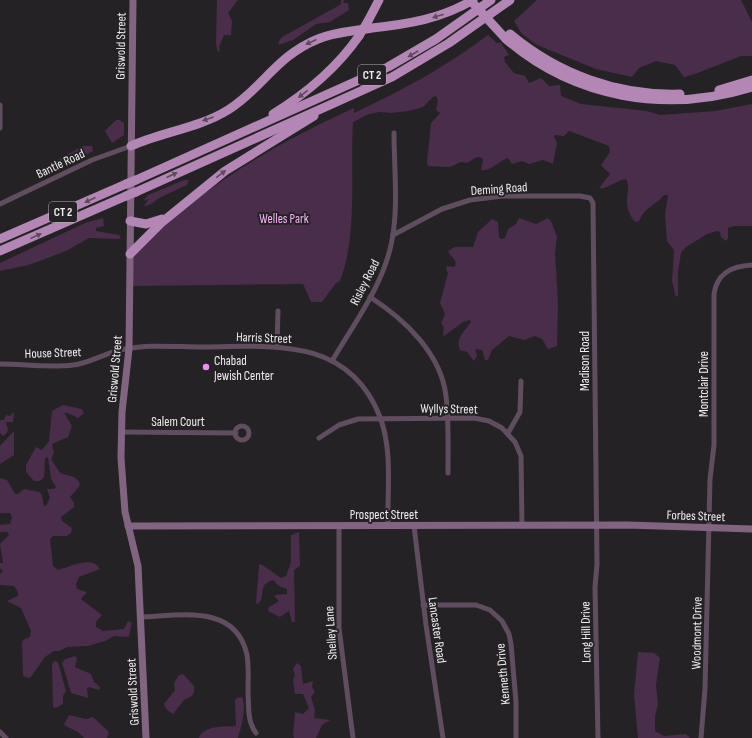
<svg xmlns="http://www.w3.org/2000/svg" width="752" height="738" font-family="'Sofia Sans Condensed',sans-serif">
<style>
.green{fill:#4a2c4b}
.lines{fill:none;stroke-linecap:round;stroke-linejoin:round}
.street{stroke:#604d60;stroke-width:5}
.secondary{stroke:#826482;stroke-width:7}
.highway{stroke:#b486b5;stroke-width:9}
.highway-bridge{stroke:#b486b5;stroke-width:9}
.oneway{fill:#5e4a5f}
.poi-dot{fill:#f08bf5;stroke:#252225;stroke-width:1.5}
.labels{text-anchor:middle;stroke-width:4;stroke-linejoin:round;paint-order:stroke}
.shield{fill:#252225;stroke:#b2b0b2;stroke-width:1}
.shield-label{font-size:12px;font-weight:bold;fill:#efedef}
.street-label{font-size:13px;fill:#efedef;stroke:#252225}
.park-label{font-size:13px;fill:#f7b5f9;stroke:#252225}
.poi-label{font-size:13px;fill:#efedef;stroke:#252225;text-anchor:start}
</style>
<rect width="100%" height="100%" fill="#252225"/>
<g class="green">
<path d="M217,0H238L228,13L232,21L231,35H224L219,47L220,51L218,52L216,44Z"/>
<path d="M341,0H344L343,3H348L349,10L330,22L316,24L293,40L278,45L279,41L282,37L338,6L341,4Z"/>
<path d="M537,0H741L752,22V56H741L695,74L684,77L675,65L656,61L639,68L632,77L596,69L537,45L522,34L514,21Z"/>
<path d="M488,35L497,43H501L509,55L504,57L505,62L514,73L525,76L529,83L541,78L549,86L560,85L561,96L581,104L647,111L660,115L715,111L752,104V226H734L728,228V238L726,241L721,237L720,232L717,231L707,234L686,247L681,253L678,272V295L676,297L672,281L674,250L667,241L665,214L668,195H664C654,207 646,206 639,221L635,222C619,202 633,191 626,179C617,180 606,190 599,188L610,174L601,165L610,152L609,146L569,131L564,136L555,135L554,137L557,143L553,164L543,160L529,164L522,161L512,164L508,158C499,161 490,172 481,170L483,159L480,157H477L467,163L461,162L450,167L428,166L427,162L431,123L440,113L436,110L438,100L436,96L433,97L423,107L409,111L391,113L379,112L369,114L353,122C350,172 358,234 340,281L336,283L322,302H311L303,284L132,286L133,255C196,191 272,145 354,108V113C401,91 447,66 488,35Z"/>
<path d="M116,120H120L124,123V135L112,143L105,131Z"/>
<path d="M83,146H92L93,151L42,178L38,177L39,170Z"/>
<path d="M184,180H189L187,185C178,189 170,193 161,197C155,200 151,206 144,206L149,199L143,201L148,195Z"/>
<path d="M103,218L104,226L96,228V231L119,235L121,238L119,239L89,238L66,251L29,265L0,271V263L85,223Z"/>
<path d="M519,218L536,224L548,218L551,221L557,237L555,253L558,303L557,346L548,349L542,339L535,336L524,340L509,336L492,350L488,360H485L482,350L475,349L477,356L474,361L467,352L460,350C455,338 465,331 471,322L470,320L463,322L444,336L443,334L444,328L441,323L445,314L440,303L448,273L446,269L447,266L454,267C459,260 450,257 448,251L455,247H473L478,232L492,219L498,222L499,237L501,239L505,238L508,229L516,224Z"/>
<path d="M63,405L82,409L84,413L78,418L68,413H64L72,426L68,437L52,444L54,453L51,459L60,473C68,476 76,475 80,484L78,488L70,497L74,503V507L61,517L62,521L72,528L71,533L67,536H53L50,539L53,566L58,570C70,567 92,555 100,569L79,577L76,584L77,589L87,592L81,599L82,600L102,615L96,622V627L103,631L124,629L128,621L132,623L129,636L127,637L114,636L105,641L88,646L67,647L59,651H54L45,657L30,678L25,677L23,675L22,643L23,640L30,637L31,631L21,608L7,601L18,596V592L14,586L0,585V574L3,571L0,568V563H3L0,544L9,535L7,532H0V525L10,524L12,517L10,513H0V478L7,480L15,494H18L24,489L40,492L42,496L44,506H46L50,498L47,489H54L56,487L51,479L48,457L45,458L44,477L40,481H34L26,472V465L36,447L42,450L49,441L52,411Z"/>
<path d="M14,412L13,422H6L8,430L6,434L3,436L0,433V420H4L6,415L10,416Z"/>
<path d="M14,431V455L0,464V446Z"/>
<path d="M299,532L300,566L294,570L295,622H292L289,611L280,617L268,611L269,607L279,601L275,597V595L287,594V589L279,586L273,580C256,585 267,596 258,604L256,603L259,565L261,564L281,578L286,576L291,562V535Z"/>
<path d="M638,652L654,653L660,658L656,685L658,704L655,716V731L664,736L686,734L690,738H638L634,694Z"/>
<path d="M75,656L77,658L75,667L91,674L94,682L100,687L99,690L89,687L87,688L88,698L71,693L62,663L65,659Z"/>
<path d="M54,661L58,662L66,691L63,696V704L56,708L53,707L52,665Z"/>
<path d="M297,663L301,666L303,684L313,681L312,687L315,692L311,697L315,710L314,718L330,720L322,725L316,738H294L293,735L295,712L303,714L309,708L303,694H295L293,680L295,675L293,669Z"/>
<path d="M183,674L194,686V692L192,696L184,700L173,714L166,709L164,704L175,690L174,683L179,675Z"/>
<path d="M242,697C247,709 241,727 238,738H199C203,725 225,727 236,726L235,700L237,698Z"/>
<path d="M69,715L86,719L93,717L109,732L107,738H84L78,732L64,725Z"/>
</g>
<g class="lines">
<g class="street">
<path d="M0,105V128"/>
<path d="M0,204L92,160L131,146"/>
<path d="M393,235L442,209L470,200L503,196H580L590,198L593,203L597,564L595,587L598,738"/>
<path d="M370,297C404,319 441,353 446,396C449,421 448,447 448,473"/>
<path d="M277,346L278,311"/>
<path d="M332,361C353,325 382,287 391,245C399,210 394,169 394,133"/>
<path d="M0,364C24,364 49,368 73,365C91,363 106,352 125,349C150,344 177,347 203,347C273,346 349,337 380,417C393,451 387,491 388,526"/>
<circle cx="242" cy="433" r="7"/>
<path d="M121,432L236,433"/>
<path d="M508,433L520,412L521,381"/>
<path d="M319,438L339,425L358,419L474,418L489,421L502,428L515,442L521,456L522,526"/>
<path d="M339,526V628L353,738"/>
<path d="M414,526L426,625L443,738"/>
<path d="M423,605H476L490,610L502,621L509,634L511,644L516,702V738"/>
<path d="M140,617C179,616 236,603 247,655C249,667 248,680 248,692C249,707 247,721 256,733"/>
<path d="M0,732L6,738"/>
<path d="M701,738L705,689L710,479L714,445V294C717,273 732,266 752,265"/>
</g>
<g class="secondary">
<path d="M133,0L129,349L122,412L121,458L125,512L138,566L146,738"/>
<path d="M128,526L628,525L752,529"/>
</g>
<g class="highway">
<path d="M368,21L379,0"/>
<path d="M510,34C558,74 617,96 680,94"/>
<path d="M506,39C574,98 666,114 752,87"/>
<path d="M719,90L752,80"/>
<path d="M273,114C307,93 336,69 359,36"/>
<path d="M131,146C162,132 199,128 228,110C262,89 276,56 318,39C335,32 354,31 372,28C408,24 441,19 473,0"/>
<path d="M136,180L388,67L436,39L491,0"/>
<path d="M136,192L392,77L449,43L510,0"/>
<path d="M130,221L146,224L162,219"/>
<path d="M0,239L126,184"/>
<path d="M0,251L126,196"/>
<path d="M130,254L161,223L225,171L314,116"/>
</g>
<g class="highway-bridge">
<path d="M470,0L506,39"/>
<path d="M359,36L368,21"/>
<path d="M126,184L136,180"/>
<path d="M126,196L136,192"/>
</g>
</g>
<defs><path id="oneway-solid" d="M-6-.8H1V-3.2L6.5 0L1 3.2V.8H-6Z"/></defs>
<g class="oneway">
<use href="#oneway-solid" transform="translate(438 16) rotate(162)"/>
<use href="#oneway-solid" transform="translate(311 42) rotate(155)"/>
<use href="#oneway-solid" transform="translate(413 54) rotate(150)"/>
<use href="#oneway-solid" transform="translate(303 94) rotate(143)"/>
<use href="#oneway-solid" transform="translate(208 119) rotate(161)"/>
<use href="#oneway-solid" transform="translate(221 174) rotate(-38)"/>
<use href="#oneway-solid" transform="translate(172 175) rotate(-25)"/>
<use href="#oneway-solid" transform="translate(90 200) rotate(156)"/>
<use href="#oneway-solid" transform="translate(36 236) rotate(-24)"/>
</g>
<circle class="poi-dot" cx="206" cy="367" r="4"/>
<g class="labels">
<g class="shield">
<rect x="358" y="65" width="28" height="20" rx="3"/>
<rect x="49" y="202" width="28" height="20" rx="3"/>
</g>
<g class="shield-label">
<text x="372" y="79">CT 2</text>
<text x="63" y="216">CT 2</text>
</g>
<g class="street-label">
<text transform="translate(120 46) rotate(-89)" y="5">Griswold Street</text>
<text transform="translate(60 163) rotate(-25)" y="5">Bantle Road</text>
<text transform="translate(499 188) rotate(-4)" y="5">Deming Road</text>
<text transform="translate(364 282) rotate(-63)" y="5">Risley Road</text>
<text transform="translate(264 337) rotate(2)" y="5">Harris Street</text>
<text transform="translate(53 352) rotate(-2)" y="5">House Street</text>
<text transform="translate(584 361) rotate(-90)" y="5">Madison Road</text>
<text transform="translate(114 369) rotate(-85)" y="5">Griswold Street</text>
<text transform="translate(703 384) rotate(-90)" y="5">Montclair Drive</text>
<text transform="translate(449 408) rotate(1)" y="5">Wyllys Street</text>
<text x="178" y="426">Salem Court</text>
<text x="384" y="519">Prospect Street</text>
<text transform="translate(696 515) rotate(2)" y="5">Forbes Street</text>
<text transform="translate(438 630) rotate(82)" y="5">Lancaster Road</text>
<text transform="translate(585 632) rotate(-91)" y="5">Long Hill Drive</text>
<text transform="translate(330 633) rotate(-94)" y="5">Shelley Lane</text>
<text transform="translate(696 633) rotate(-89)" y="5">Woodmont Drive</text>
<text transform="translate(502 674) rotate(-95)" y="5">Kenneth Drive</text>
<text transform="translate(132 692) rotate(-93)" y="5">Griswold Street</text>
</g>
<g class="park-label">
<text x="284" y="223">Welles Park</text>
</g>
<g class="poi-label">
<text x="214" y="365">Chabad<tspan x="214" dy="15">Jewish Center</tspan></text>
</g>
</g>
</svg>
